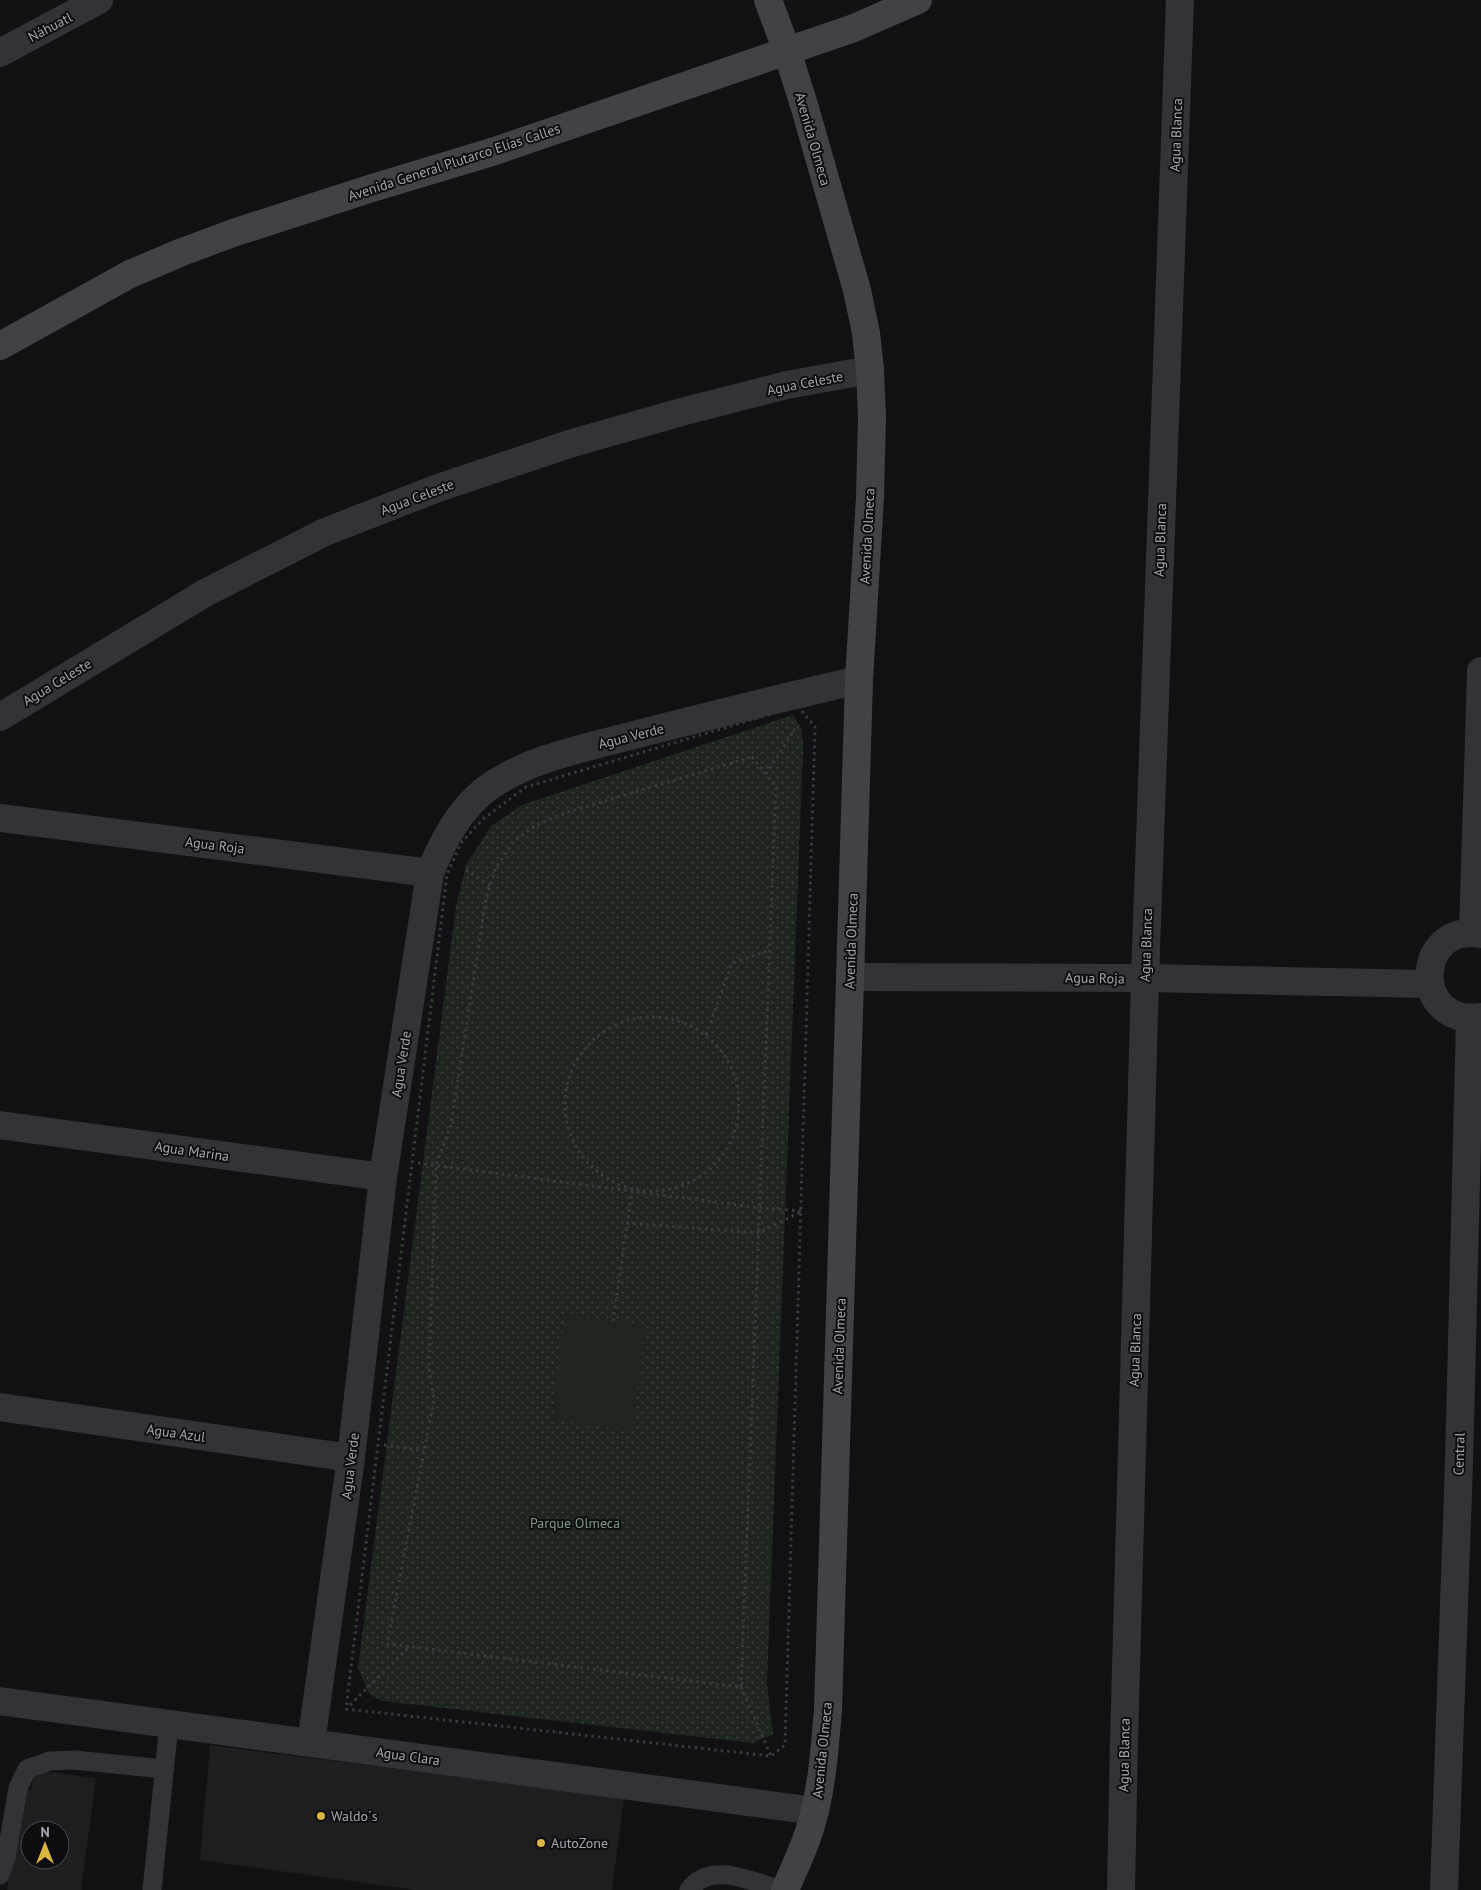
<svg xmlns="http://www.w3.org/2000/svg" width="1481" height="1890" font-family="'PT Sans',sans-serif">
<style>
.built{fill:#1e1d1f;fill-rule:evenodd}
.grass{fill:url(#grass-dots)}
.pitch{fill:#1e251f}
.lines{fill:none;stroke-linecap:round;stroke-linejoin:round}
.path{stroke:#393a3e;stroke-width:3;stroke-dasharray:2.5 4;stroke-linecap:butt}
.lane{stroke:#333337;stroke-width:19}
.street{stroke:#333337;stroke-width:28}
.secondary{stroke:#414247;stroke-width:28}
.poi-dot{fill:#dbb541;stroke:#0d0c0e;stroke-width:2}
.labels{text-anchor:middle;stroke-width:4;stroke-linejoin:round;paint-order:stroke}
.street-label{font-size:14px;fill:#a4a7b2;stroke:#0d0c0e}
.park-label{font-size:14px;fill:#7d9b82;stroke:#0d0c0e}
.poi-label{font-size:14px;fill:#a4a7b2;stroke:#0d0c0e;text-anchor:start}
</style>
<defs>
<pattern id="grass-dots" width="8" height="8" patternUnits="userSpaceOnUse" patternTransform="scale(1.25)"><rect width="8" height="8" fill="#1e251f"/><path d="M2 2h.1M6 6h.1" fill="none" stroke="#3c423d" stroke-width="1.8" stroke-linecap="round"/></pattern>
</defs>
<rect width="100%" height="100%" fill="#111113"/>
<g class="built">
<path d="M210,1745L624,1798L612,1890H416L200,1860Z"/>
<path d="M34,1770L96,1778L81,1890H7L21,1788L31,1790ZM30,1830H60V1860H30Z"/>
</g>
<path class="grass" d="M793,715L802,729L803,749L767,1683L773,1734L753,1743L383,1701L369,1694L358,1668L456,906L466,865L491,826L522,805Z"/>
<path class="pitch" d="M565,1315L645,1325L632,1430L552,1420Z"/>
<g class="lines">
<g class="path">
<path d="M798,706L815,727L785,1745L771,1756L346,1709L447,874L461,843L483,819L526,787Z"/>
<path d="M752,757L776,787L741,1687L387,1644L434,1399L429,1369L436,1165L451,1125L486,899L496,867L513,842L536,825L568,812Z"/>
<path d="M766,774L795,729"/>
<path d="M466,870L490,886"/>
<circle cx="652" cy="1104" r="87"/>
<path d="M706,1035L732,963L770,950"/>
<path d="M418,1163L760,1208L801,1211"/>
<path d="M627,1223L759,1233L800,1212"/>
<path d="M613,1321L632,1191"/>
<path d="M384,1445L424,1451"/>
<path d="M741,1687L771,1756"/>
<path d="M350,1705L409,1647"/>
</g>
<g class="lane">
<path d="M0,1875L6,1858L18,1788L27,1769L50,1761L74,1760L164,1769"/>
<path d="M152,1890L169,1725"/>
<path d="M689,1890C710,1860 753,1882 781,1890"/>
</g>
<g class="street">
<path d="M0,53L99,0"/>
<path d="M0,717L205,593L325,532L438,488L569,444L685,411L787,385L870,370"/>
<path d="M0,818L430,873"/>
<path d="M1473,933L1481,671"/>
<path d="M1481,934C1415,922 1410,1026 1481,1017"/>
<path d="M850,977L1145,978L1429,984"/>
<path d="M0,1125L383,1177"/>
<path d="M0,1407L351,1458"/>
<path d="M0,1701L815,1811"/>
<path d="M311,1743L351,1458L383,1177L430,873C442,842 459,810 486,789C528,758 589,747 638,734C712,715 785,697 859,680"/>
<path d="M1121,1890L1124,1741L1145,978L1180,0"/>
<path d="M1444,1890L1459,1463L1470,1019"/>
</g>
<g class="secondary">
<path d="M768,0L787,51L804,105L857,290L866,333L870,370L872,417L870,497L859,680L828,1710C825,1743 823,1777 815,1810C809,1838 796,1864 785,1890"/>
<path d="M0,346L130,274L182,252L233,233L369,189L495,151L787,51L854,28L918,0"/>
</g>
</g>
<g class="poi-dot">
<circle cx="321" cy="1816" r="5"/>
<circle cx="541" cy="1843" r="5"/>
</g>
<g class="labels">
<g class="street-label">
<text transform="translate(50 27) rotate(-28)" y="5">Náhuatl</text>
<text transform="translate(1176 135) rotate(-88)" y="5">Agua Blanca</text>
<text transform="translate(813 139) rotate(74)" y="5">Avenida Olmeca</text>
<text transform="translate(454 162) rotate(-18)" y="5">Avenida General Plutarco Elías Calles</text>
<text transform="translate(805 383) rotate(-11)" y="5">Agua Celeste</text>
<text transform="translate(417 497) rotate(-21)" y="5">Agua Celeste</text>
<text transform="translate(867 536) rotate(-87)" y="5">Avenida Olmeca</text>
<text transform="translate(1160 540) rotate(-88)" y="5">Agua Blanca</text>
<text transform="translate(57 682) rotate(-31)" y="5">Agua Celeste</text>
<text transform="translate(631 736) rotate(-14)" y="5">Agua Verde</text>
<text transform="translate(215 845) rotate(7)" y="5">Agua Roja</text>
<text transform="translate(851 941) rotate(-88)" y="5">Avenida Olmeca</text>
<text transform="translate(1146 945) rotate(-88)" y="5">Agua Blanca</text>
<text transform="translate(1095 978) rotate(1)" y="5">Agua Roja</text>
<text transform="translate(401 1064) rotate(-81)" y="5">Agua Verde</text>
<text transform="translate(192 1151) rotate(8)" y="5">Agua Marina</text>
<text transform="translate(839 1346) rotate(-88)" y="5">Avenida Olmeca</text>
<text transform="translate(1135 1350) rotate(-88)" y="5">Agua Blanca</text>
<text transform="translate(176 1433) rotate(8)" y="5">Agua Azul</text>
<text transform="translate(1459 1454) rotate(-88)" y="5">Central</text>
<text transform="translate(350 1466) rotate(-83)" y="5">Agua Verde</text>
<text transform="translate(822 1750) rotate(-84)" y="5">Avenida Olmeca</text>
<text transform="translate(1124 1755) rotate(-89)" y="5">Agua Blanca</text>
<text transform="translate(408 1756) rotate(8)" y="5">Agua Clara</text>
</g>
<g class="park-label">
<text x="575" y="1528">Parque Olmeca</text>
</g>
<g class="poi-label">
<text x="331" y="1821">Waldo´s</text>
<text x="551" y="1848">AutoZone</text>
</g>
</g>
<g transform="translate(45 1845)"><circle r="24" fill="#0d0c0e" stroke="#494a50"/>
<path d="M0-4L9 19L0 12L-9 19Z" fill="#dbb541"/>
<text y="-8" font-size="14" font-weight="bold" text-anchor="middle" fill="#a4a7b2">N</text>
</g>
</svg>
